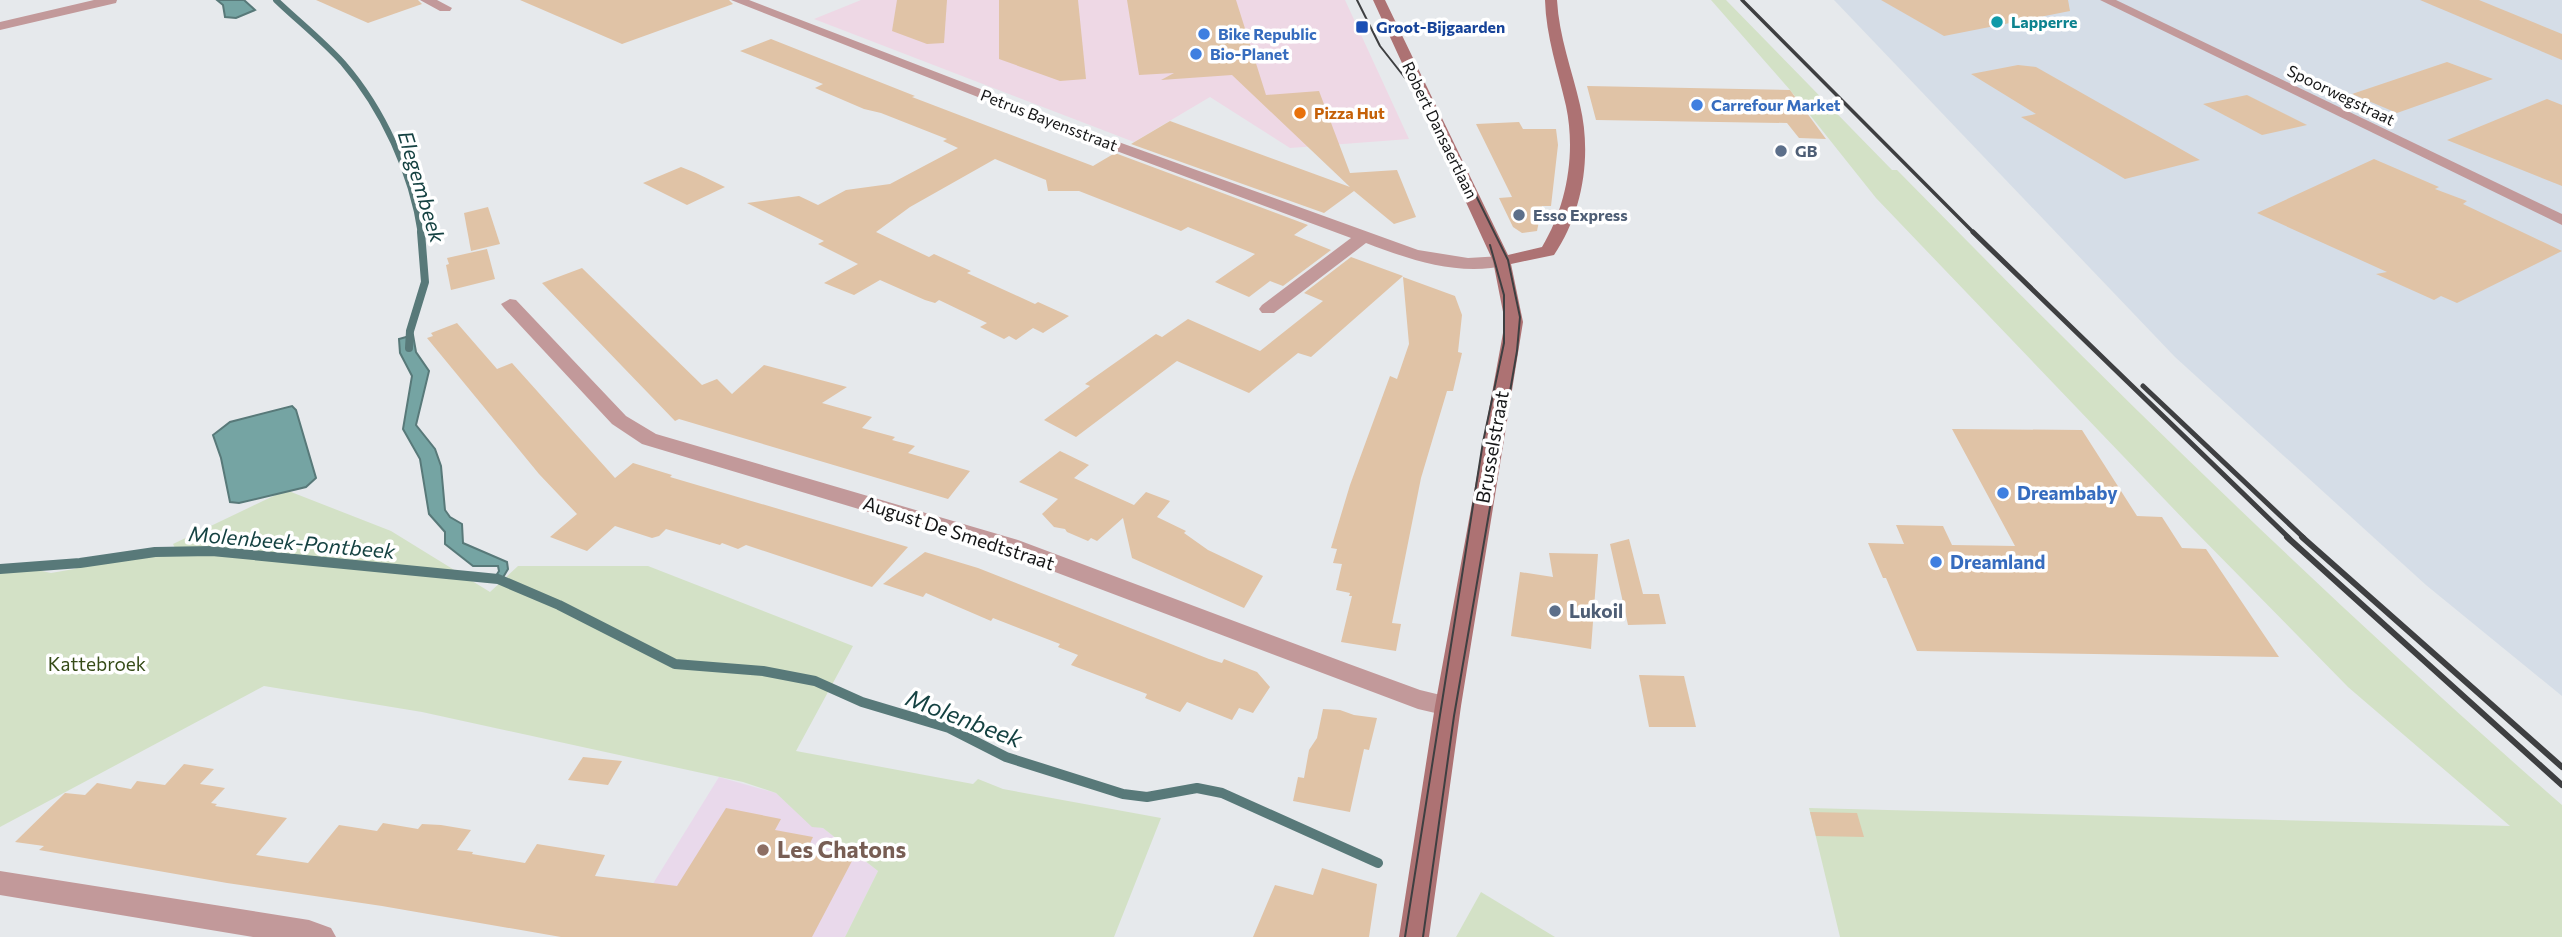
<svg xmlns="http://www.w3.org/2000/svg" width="2562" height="937" font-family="Commissioner,sans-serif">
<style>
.commercial{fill:#eed8e5}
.built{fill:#d5dde7}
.education{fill:#e9d9eb}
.green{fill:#d3e1c6}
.water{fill:#75a4a3;stroke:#587979;stroke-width:2}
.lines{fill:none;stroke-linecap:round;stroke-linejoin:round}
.stream-far2{stroke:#587979;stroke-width:6}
.stream-far1{stroke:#587979;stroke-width:8}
.stream{stroke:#587979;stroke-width:10}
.building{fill:#e0c3a6}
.street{fill:#c2999a;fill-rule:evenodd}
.secondary{fill:#ad7273;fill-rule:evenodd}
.tram{stroke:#3e3f41;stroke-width:2}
.rail-far2{stroke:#3e3f41;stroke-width:3.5}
.rail-far1{stroke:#3e3f41;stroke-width:5}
.rail{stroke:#3e3f41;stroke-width:6}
.culture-dot{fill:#0f9aa8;stroke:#fff;stroke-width:2.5}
.transit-dot{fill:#1a4fb4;stroke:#fff;stroke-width:2.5}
.shop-dot{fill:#3f7fe0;stroke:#fff;stroke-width:2.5}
.food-dot{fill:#e8710a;stroke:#fff;stroke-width:2.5}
.service-dot{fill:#5c6f8a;stroke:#fff;stroke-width:2.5}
.education-dot{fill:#8d6e63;stroke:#fff;stroke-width:2.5}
.labels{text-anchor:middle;stroke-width:7;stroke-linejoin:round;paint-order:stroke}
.far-culture-label{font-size:16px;font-weight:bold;fill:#0d838f;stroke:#fff;text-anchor:start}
.far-transit-label{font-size:16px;font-weight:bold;fill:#164399;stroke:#fff;text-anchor:start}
.far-shop-label{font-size:16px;font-weight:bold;fill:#366cbe;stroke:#fff;text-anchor:start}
.far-street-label{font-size:16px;fill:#141516;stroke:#fff}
.far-food-label{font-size:16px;font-weight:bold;fill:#c56008;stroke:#fff;text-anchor:start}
.far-service-label{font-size:16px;font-weight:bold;fill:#4e5e75;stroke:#fff;text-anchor:start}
.street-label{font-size:19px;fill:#141516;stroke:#fff}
.shop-label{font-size:19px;font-weight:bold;fill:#366cbe;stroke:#fff;text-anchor:start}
.service-label{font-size:19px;font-weight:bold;fill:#4e5e75;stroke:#fff;text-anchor:start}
.park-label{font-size:19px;fill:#364c18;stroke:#fff}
.water-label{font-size:21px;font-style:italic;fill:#154242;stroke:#fff}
.near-education-label{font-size:23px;font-weight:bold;fill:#785e54;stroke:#fff;text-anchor:start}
.near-water-label{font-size:24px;font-style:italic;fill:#154242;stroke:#fff}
</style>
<rect width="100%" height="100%" fill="#e6e9ec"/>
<path class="commercial" d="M861,0H1345L1409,139L1290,148L1210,97L1134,142L814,19Z"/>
<path class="built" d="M1834,0H2562V696L2426,585L2175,357Z"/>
<path class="education" d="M719,777L776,793L812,826L823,828L878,871L845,937H620Z"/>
<g class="green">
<path d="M1711,0H1726L1892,170H1897C2112,389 2330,602 2562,805V937H1840L1809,808L2510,826L2348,687L2190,526L1876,198L1790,90Z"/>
<path d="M286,490L391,531L490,592L518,566H648L853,646L796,751L973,784L978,779L1003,789L1161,818L1114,937H845L878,871L823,828L812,827L776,793L743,782L422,712L264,686L0,827V571L28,568L51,573L74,569L108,556L176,550L173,544Z"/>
<path d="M1481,892L1555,937H1456Z"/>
</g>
<g class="water">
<path d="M217,0H244L255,10L236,18L225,17L223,5Z"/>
<path d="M413,335L416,352L429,371L416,425L435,449L441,466L445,510L450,517L462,524L463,543L507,562L508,569L502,579H494L499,571L498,566H473L445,544V532L429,514L420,459L403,429L412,376L400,353L399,339Z"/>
<path d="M292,406L296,410L316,478L306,487L239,503L230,502L221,458L213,435L230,422Z"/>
</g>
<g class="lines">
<path class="stream-far2" d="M276,0C298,21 322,40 343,63C383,109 412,173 421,234"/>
<path class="stream-far1" d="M409,348L410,331L425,282L421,232"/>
<path class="stream" d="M0,569L80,563L155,552L212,551L498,579L559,605L675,664L763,671L815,681L862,702L949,728L1006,757L1123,794L1147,797L1197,788L1222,793L1378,863"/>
</g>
<g class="building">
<path d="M316,0H418L422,4L368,23Z"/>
<path d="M520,0H729L733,4L622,44Z"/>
<path d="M897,0H947L944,43L927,44L892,31Z"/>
<path d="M999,0H1078L1086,79L1060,81L999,59Z"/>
<path d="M1127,0H1236L1266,95L1319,91L1350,173L1397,170L1416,217L1394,224L1354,191L1324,213L1131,144L1170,121L1350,187L1232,75L1161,80L1174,73L1139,75Z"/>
<path d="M1881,0H2068L2070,11L1944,36Z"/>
<path d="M2420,0H2479L2562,34V60Z"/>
<path d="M771,39L915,96L912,97L1093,166L1115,153L1308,225L1294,235L1331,250L1283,286L1270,281L1249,297L1215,282L1255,254L1188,227L1181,231L1079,191H1048L1046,180L995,159L910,207L876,232L929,257L934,254L971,271L967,273L1035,304L1038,302L1069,316L1043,333L1033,328L1016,340L1009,336L1004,339L980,327L987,323L939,300L935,303L925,300L880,280L854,295L824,283L858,264L818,244L824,241L747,203L799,196L818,205L846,190L890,184L958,148L943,141L947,139L881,113L864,109L815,88L823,84L740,51Z"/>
<path d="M2447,62L2493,79L2397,113L2352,94Z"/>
<path d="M2018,65L2036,67L2200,160L2125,179L2021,117L2036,114L1971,74Z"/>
<path d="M1587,86L1790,90L1826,139L1799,138L1787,123L1596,120Z"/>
<path d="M2247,95L2307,125L2262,135L2203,104Z"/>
<path d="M2547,99L2562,105V186L2447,140Z"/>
<path d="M1519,122L1523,129H1556L1558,145L1551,206H1542L1537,231L1522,233L1513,227L1499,198L1512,197L1476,124Z"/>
<path d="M2374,159L2439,187L2435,189L2467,201L2463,204L2562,251L2457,303L2441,296L2434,300L2376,274L2387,272L2257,213Z"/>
<path d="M681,167L696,173L725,187L687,205L643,183Z"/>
<path d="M488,207L500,244L471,251L464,213Z"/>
<path d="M487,249L495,279L451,290L446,265L449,264L447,258Z"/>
<path d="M1351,257L1403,276L1311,357L1298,353L1249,393L1177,361L1076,437L1044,420L1090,386L1085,384L1156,334L1162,337L1188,319L1260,351L1323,301L1304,293Z"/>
<path d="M582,268L702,385L717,379L732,394L764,365L847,387L822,403L872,417L862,428L895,437L892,440L915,446L908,453L970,471L948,499L679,419L675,421L542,283Z"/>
<path d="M1403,277L1455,296L1462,315L1458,352L1462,353L1453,391H1447L1421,478L1392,623L1401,624L1396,651L1341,642L1352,596H1349L1350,593L1336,590L1342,564L1333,563L1337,549L1331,548L1350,485L1390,376L1397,379L1409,344Z"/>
<path d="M457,323L497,369L512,363L615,478L633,463L672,475L670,477L908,547L872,587L746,545L738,549L722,543L720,545L666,529L659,536L652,538L615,526L587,551L550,537L577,514L539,474L427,338L433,336L431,333Z"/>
<path d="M1952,429L2082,430L2137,516L2162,517L2182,548L2206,549L2279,657L1917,651L1886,578H1883L1868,543L1904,544L1896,525L1943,526L1952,545L2015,546Z"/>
<path d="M1060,451L1089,465L1074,478L1134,505L1146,492L1170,501L1157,517L1186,531L1184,533L1208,550L1263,576L1244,608L1132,558L1123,518L1097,541L1091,538L1088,541L1067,532L1065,529L1054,527L1042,514L1058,499L1019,482Z"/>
<path d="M1629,539L1643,594H1659L1666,624L1628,625L1610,544Z"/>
<path d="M925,552L978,568L1209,659L1222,663L1224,659L1257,672L1270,687L1253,713L1239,708L1232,720L1187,702L1180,712L1145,698L1147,694L1071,665L1078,655L1058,647L1060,644L993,618L991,621L926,593L923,597L883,584Z"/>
<path d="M1549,553L1598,554L1591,649L1511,636L1520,572L1553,577Z"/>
<path d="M1639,675L1684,676L1696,727H1649Z"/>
<path d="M1323,709L1340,710L1354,715L1377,718L1369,750L1364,749L1350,812L1293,801L1298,777L1304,778L1309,750L1317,738Z"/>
<path d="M583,757L622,761L608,785L568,780Z"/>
<path d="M184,764L214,769L200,784L225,788L211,803L217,804L215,806L287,818L256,855L308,863L339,825L377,831L383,823L418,829L422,824L441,825L471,830L457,850L473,852L472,854L525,863L537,844L605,855L595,876L677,886L726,808L781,819L775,830L813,837L806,852L852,861L812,937H561L382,906L227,883L39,850L44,846L15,842L65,793L85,795L97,783L131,789L137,781L165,785Z"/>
<path d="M1810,812L1857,813L1864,837L1816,836Z"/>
<path d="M1322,868L1377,884L1369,937H1253L1275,885L1313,895Z"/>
</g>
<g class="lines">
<g class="street">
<path d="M94,0H117L116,3L0,30V22Z"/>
<path d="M420,0H437L452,8L450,11H440Z"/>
<path d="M731,0H749L1113,140L1418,250L1468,258L1502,256L1511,261L1508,265C1459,277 1411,260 1366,243L1274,313H1262L1259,309L1262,305L1351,238L1103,146Z"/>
<path d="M2100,0H2116L2562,214V225Z"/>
<path d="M510,299L516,300L626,416L656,434L1018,540L1349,664L1420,690L1457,699L1461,706L1457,713L1448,716L1418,709L1002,552L642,444L612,424L504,308L501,304Z"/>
<path d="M0,871L309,920L331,928L336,937H253L0,895Z"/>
</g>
<path class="secondary" d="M1373,0H1385L1508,255L1542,247C1567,206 1576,153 1566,106C1558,70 1546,37 1545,0H1557C1559,37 1572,70 1580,105C1592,155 1583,212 1554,255L1511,264L1523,322L1461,706L1429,937H1399L1435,706L1505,322L1493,261Z"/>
<g class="tram">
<path d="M1357,0L1380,46L1439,121L1508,260L1520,317L1517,351L1454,716L1423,937"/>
<path d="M1405,937L1483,442L1504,343V295L1490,245"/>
</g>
<path class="rail-far2" d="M1742,0L1975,234"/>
<g class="rail-far1">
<path d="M1973,232L2289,538"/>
<path d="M2143,386L2304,538"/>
</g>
<g class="rail">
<path d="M2287,537L2562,785"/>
<path d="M2302,537L2562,767"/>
</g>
</g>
<circle class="culture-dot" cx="1997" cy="22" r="7"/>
<rect class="transit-dot" x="1355" y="20" width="14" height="14" rx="3.5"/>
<g class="shop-dot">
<circle cx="1204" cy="34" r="7"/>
<circle cx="1196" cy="54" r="7"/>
<circle cx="1697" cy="105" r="7"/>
<circle cx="2003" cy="493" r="7"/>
<circle cx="1936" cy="562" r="7"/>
</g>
<circle class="food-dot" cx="1300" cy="113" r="7"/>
<g class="service-dot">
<circle cx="1781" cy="151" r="7"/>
<circle cx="1519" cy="215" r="7"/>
<circle cx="1555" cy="611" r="7"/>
</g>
<circle class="education-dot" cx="763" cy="850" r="7"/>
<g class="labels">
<g class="far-culture-label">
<text x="2011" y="28">Lapperre</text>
</g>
<g class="far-transit-label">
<text x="1376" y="33">Groot-Bijgaarden</text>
</g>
<g class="far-shop-label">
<text x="1218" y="40">Bike Republic</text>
<text x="1210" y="60">Bio-Planet</text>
<text x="1711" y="111">Carrefour Market</text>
</g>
<g class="far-street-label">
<text transform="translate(2341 95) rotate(26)" y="6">Spoorwegstraat</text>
<text transform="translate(1049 120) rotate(21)" y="6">Petrus Bayensstraat</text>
<text transform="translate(1440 130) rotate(64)" y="6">Robert Dansaertlaan</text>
</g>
<g class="far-food-label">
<text x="1314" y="119">Pizza Hut</text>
</g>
<g class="far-service-label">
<text x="1795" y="157">GB</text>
<text x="1533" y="221">Esso Express</text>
</g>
<g class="street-label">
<text transform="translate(1492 447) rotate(-80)" y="7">Brusselstraat</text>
<text transform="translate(959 533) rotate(18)" y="7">August De Smedtstraat</text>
</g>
<g class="shop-label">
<text x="2017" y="500">Dreambaby</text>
<text x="1950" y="569">Dreamland</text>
</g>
<g class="service-label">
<text x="1569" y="618">Lukoil</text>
</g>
<g class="park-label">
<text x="97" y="671">Kattebroek</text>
</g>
<g class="water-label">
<text transform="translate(421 187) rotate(73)" y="7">Elegembeek</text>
<text transform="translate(292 543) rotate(5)" y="7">Molenbeek-Pontbeek</text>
</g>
<g class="near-education-label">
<text x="777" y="858">Les Chatons</text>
</g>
<g class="near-water-label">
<text transform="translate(964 719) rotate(21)" y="8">Molenbeek</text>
</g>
</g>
</svg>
